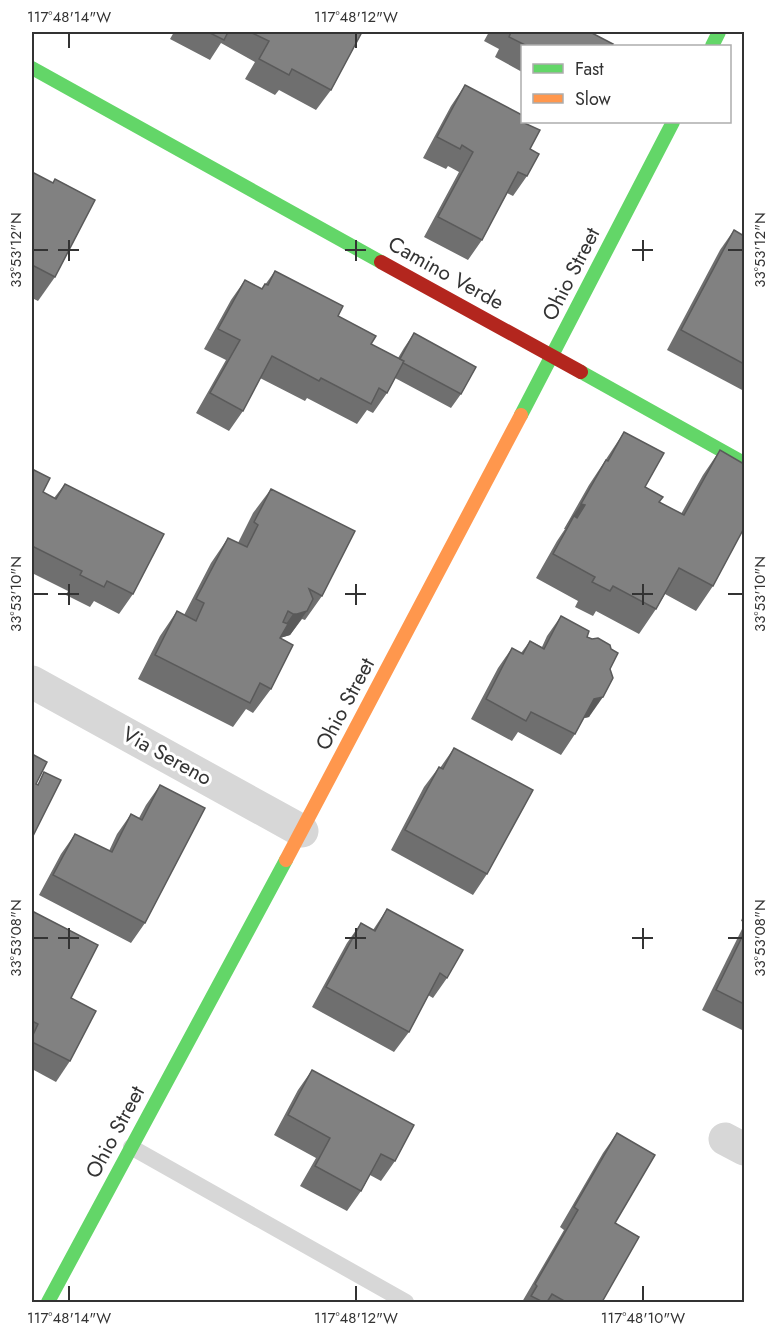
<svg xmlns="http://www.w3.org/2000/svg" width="776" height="1334" font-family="Jost,sans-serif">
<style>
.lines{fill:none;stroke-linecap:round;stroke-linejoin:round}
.lane{stroke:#d7d7d7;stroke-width:16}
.street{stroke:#d7d7d7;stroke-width:33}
.fast{stroke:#63d668;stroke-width:14}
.slow{stroke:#ff974d;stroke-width:14}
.jam{stroke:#b3261e;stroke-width:14}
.wall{fill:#6f6f6f}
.shaded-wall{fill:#5a5a5a}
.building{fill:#818181;stroke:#5a5a5a;stroke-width:1.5}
.ticks{fill:none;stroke:#333;stroke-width:2}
.labels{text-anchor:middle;stroke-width:6;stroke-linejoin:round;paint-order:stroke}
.street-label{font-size:21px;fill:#333;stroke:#fff}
.neatline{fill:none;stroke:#333;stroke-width:2}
.ticks-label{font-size:15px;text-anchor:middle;fill:#333}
</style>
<rect width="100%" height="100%" fill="#fff"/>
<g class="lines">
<path class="lane" d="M131,1147L406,1302"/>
<g class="street">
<path d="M32,682L302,831"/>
<path d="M725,1139L744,1149"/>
</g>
<g class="fast">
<path d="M712,46L719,32"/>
<path d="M32,68L381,262"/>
<path d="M581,372L744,463"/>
<path d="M521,415L673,122"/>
<path d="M48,1302L286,860"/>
</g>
<path class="slow" d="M286,860L521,415"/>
<path class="jam" d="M381,262L581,372"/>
</g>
<g class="wall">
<path d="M174,32H362L331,90L316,110L279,90L275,95L245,79L255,62L221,43L210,60L170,39Z"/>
<path d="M489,32H590L611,46H522V72L495,57L499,49L484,41Z"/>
<path d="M465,85L522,122L530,149L527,176L513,196L507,193L482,240L468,260L424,237L459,172L448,166L446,169L423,158L451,106Z"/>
<path d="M32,172L55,277L38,301L32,298Z"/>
<path d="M734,230L744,236V391L667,350L720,250Z"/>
<path d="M275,271L338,316L371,344L398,358L404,348L414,333L461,394L451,408L395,378L387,393L373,413L367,410L357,424L307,398L305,401L260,378L243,411L229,431L196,413L226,360L204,349L231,300L245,280L262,289Z"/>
<path d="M624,432L645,487L659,502L681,514L703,475L720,450L713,586L696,611L665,594L656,609L639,634L596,611L593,616L575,607L578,601L536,578L557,541L565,529H564L589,485Z"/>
<path d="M32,469L43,492L54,498L65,484L133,594L119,614L94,601L90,607L66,595L68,591L32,573Z"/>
<path d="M271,489L322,596L305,620L302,619L290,635L280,638L271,689L253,713L246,709L233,727L138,679L160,636L177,611L184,615L211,563L228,538L238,543L253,513Z"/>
<path d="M561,616L587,637L610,669L589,717L584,718L575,734L561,755L518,732L512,741L471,719L498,668L512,648L521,653L530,641L542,647L547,636Z"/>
<path d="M454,748L487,874L473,895L391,850L424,787L439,767L440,768Z"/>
<path d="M160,785L145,923L131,943L39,895L61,854L75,834L109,851L117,834L131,814L139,818L146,805Z"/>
<path d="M387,909L447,978L433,998L428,995L409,1032L394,1052L312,1007L347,943L361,923L373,930Z"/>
<path d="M32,911L71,998L70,1061L56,1082L32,1069Z"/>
<path d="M744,913V922L741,921Z"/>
<path d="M744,925V1031L702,1010Z"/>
<path d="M312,1070L395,1161L381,1181L370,1175L361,1191L347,1211L300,1186L316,1158L274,1135L298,1090Z"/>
<path d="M617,1133L615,1223L602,1302H522L564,1230L560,1227L603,1153Z"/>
</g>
<g class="shaded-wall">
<path d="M581,504L585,505L568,530L574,516L564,529Z"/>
<path d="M307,611L290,635L280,638H276L293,614Z"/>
<path d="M603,697L589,717L580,719L594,699Z"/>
</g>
<g class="building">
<path d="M208,32H228L224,40Z"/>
<path d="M250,32H362L331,90L292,69L289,75L259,59L269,41Z"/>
<path d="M511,32H590L613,44L611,46H527L509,37Z"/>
<path d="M465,85L522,115V122L540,130L530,149L539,154L527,176L518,172L482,240L438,217L473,152L462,145L460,149L437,137Z"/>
<path d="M32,172L53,183L55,179L95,200L55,277L32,265Z"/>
<path d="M734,230L744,236V364L681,330Z"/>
<path d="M275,271L343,306L338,316L376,336L371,344L404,361L387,393L379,388L371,404L321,378L319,381L272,356L243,411L210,393L240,340L218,329L245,280L262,289L265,284L268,285Z"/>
<path d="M414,333L476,367L461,394L403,363L404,361L400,359Z"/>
<path d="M624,432L664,453L645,487L663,497L659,502L684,515L720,450L744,464V528L713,586L679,568L656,609L613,586L610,591L592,582L595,577L553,554L574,516L577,518L585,505L581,504L606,460L608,461Z"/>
<path d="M32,469L50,478L43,492L56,499L65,484L164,534L133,594L107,581L104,587L80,575L82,571L32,546Z"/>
<path d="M271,489L355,531L322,596L309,589L313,599L307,611L297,614H293L288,611L283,622L288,624L280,638L293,645L271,689L260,683L250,703L155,655L177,611L196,621L204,603L196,599L228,538L247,547L258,525L254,522Z"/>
<path d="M561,616L589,631L587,637L592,639L598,638L610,645L611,649L618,653L610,669L613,678L603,697L594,699L575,734L531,712L526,721L486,699L512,648L523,654L530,641L544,649Z"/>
<path d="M454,748L533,790L487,874L405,830L439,767L443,769Z"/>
<path d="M32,754L47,762L36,784L38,785L44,772L61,780L32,838Z"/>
<path d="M160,785L205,808L145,923L53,875L75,834L112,852L131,814L142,820Z"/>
<path d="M387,909L463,950L447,978L440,973L409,1032L326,987L361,923L375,931Z"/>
<path d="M32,911L98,945L71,998L96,1011L70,1061L32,1042V1037L38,1024L32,1021Z"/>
<path d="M744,933V1004L716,990Z"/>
<path d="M312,1070L414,1125L395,1161L381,1154L361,1191L315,1166L330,1138L288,1115Z"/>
<path d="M617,1133L655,1155L615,1223L639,1237L602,1302H566L552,1294L547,1302H543L531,1296L537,1286L535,1284L578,1210L574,1207Z"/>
</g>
<path class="ticks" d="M69,33V48M356,33V48M69,240V261M356,240V261M643,240V261M33,250H48M58,250H79M345,250H366M632,250H653M728,250H743M69,584V605M356,584V605M643,584V605M33,594H48M58,594H79M345,594H366M632,594H653M728,594H743M69,928V949M356,928V949M643,928V949M33,938H48M58,938H79M345,938H366M632,938H653M728,938H743M69,1286V1301M356,1286V1301M643,1286V1301"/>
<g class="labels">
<g class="street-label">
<text transform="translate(446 273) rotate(29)" y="7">Camino Verde</text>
<text transform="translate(571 274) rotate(-63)" y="7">Ohio Street</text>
<text transform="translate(345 704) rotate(-62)" y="7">Ohio Street</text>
<text transform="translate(167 756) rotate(29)" y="7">Via Sereno</text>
<text transform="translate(115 1132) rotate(-62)" y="7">Ohio Street</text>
</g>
</g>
<rect width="776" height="1334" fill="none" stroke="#ffffff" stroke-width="66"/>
<rect x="521" y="45" width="210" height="78" fill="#ffffff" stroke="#adadad" stroke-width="1.5"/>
<rect x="533" y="64" width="30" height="9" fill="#63d668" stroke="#adadad" stroke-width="1.5"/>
<text x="575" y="75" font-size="18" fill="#333333">Fast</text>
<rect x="533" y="94" width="30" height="9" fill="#ff974d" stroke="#adadad" stroke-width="1.5"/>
<text x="575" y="105" font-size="18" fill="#333333">Slow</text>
<rect x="33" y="33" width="710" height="1268" class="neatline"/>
<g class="ticks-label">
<text x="69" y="22">117°48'14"W</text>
<text x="356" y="22">117°48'12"W</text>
<text transform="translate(16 250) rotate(-90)" y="5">33°53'12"N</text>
<text transform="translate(760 250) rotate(-90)" y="5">33°53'12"N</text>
<text transform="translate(16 594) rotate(-90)" y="5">33°53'10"N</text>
<text transform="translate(760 594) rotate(-90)" y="5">33°53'10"N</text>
<text transform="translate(16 938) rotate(-90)" y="5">33°53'08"N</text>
<text transform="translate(760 938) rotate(-90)" y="5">33°53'08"N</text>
<text x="69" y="1323">117°48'14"W</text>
<text x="356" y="1323">117°48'12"W</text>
<text x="643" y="1323">117°48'10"W</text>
</g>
</svg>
